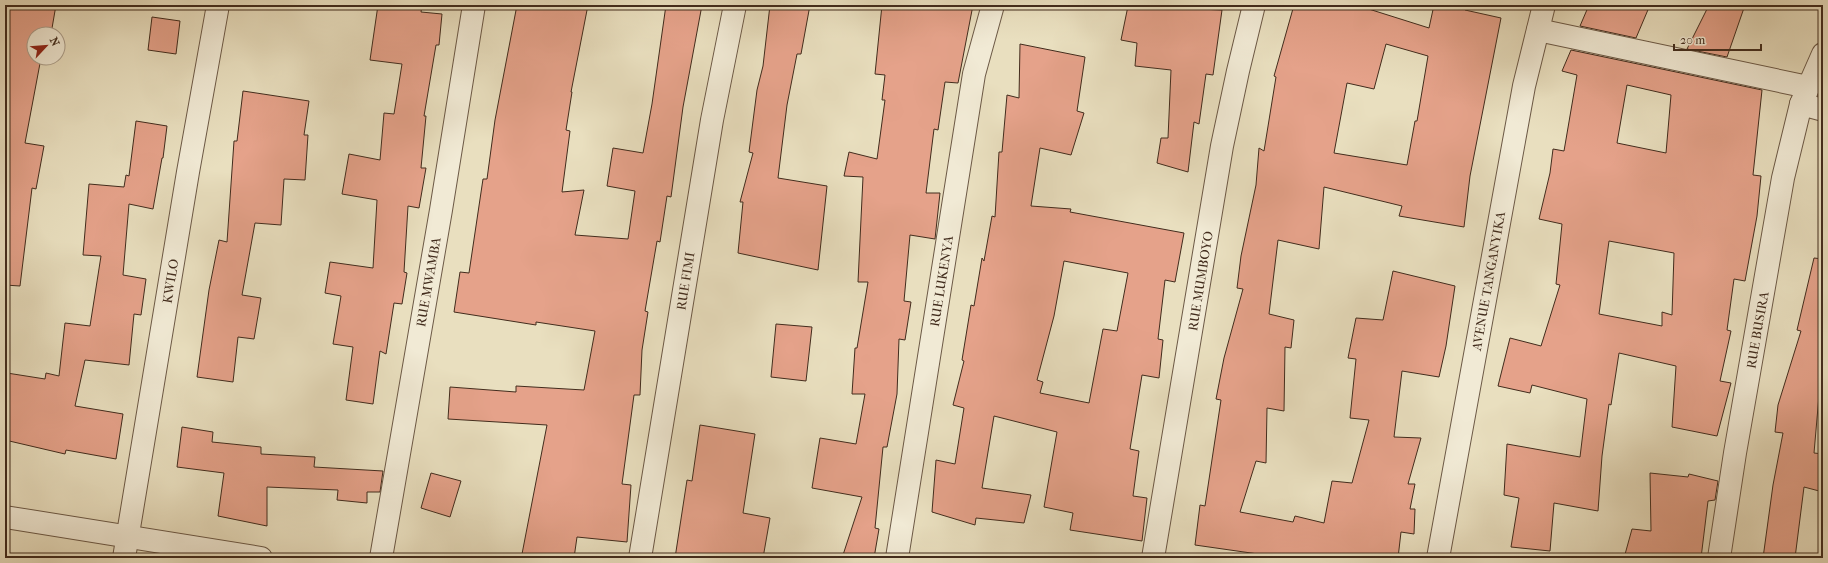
<svg xmlns="http://www.w3.org/2000/svg" width="1828" height="563" font-family="'IM FELL French Canon',serif">
<style>
.building{fill:#e5a28a;stroke:#422c1d;fill-rule:evenodd}
.lines{fill:none;stroke-linecap:round;stroke-linejoin:round}
.street-casing{stroke:#6c5946;stroke-width:24}
.street{stroke:#f1ead5;stroke-width:22}
.labels{text-anchor:middle;stroke-width:3;stroke-linejoin:round;paint-order:stroke}
.street-label{font-size:13px;fill:#422c1d;stroke:#f1ead5}
</style>
<rect width="100%" height="100%" fill="#e9dfbf"/>
<filter id="stains"><feTurbulence type="fractalNoise" baseFrequency=".005" numOctaves="4"/><feColorMatrix values="0 0 0 0 .2 0 0 0 0 .09 0 0 0 0 .02 0 0 0 .5 -.17"/></filter>
<radialGradient id="worn" r=".72"><stop offset=".6" stop-color="#630" stop-opacity="0"/><stop offset="1" stop-color="#630" stop-opacity=".3"/></radialGradient>
<g class="building">
<path d="M5,5H56L51,34H34V58H41L25,143L44,146L36,189L32,188L20,286L5,285Z"/>
<path d="M378,5H422L421,12L442,14L439,45H436L424,116H426L421,168H426L419,208L408,206L404,272L407,273L402,304L394,303L386,354L380,351L373,404L346,400L353,347L333,344L341,296L325,293L330,262L373,268L377,200L342,194L349,154L380,160L384,113L394,114L402,64L370,60Z"/>
<path d="M517,5H588L571,92H572L566,130L570,131L562,192L584,190L575,235L628,239L635,191L607,186L613,148L643,153L652,104L666,5H702L683,107L671,197L667,196L660,242L657,241L645,311L648,312L642,350L640,395H634L622,484L631,485L627,542L577,537L574,558L522,554L547,425L448,419L450,387L516,392V386L584,390L595,331L536,322V325L454,312L460,272L469,273L483,179H487L495,120Z"/>
<path d="M770,5H810L801,54H797L787,105L778,178L827,186L818,270L738,253L743,202H740L753,153L749,152L757,90L763,66Z"/>
<path d="M882,5H973L958,83L945,82L938,130L934,129L926,193H940L935,239L910,235L904,301L911,302L905,340L899,339L897,394L887,447H883L875,528L879,529L874,558H842L862,497L812,488L820,438L856,444L865,394H852L855,348H857L868,282H858L863,177L844,176L849,152L877,159L885,100H882L885,75L875,74Z"/>
<path d="M1294,5H1356L1429,28L1434,5H1466L1465,10L1501,18L1470,176L1464,227L1399,216L1402,206L1324,187L1319,249L1278,240L1269,314L1294,320L1291,348L1285,347L1284,411L1267,408L1266,463L1256,461L1240,512L1293,522L1295,516L1324,523L1332,481L1352,483L1369,420L1350,418L1356,359L1348,358L1356,318L1383,320L1393,271L1455,286L1446,346L1439,377L1402,371L1394,437L1421,438L1408,484H1415L1410,509H1415L1414,534L1401,532L1398,558H1286L1195,545L1200,505L1205,506L1221,400L1216,399L1224,358L1243,289L1237,288L1241,256L1256,185L1259,148L1264,151L1276,77L1274,76ZM1386,44L1428,56L1417,121H1415L1407,165L1334,153L1347,83L1374,89Z"/>
<path d="M1589,5H1650L1636,38L1580,26Z"/>
<path d="M1709,5H1745L1727,57L1687,49Z"/>
<path d="M1128,6L1222,10L1213,75L1206,74L1199,124L1194,122L1188,172L1157,163L1161,138H1168L1171,70L1135,66L1137,43L1121,40Z"/>
<path d="M152,17L180,21L176,54L148,50Z"/>
<path d="M1020,44L1085,57L1077,111L1084,113L1071,155L1040,148L1031,206L1071,209L1070,212L1184,233L1175,282L1165,280L1158,339L1163,340L1159,378L1142,375L1130,449L1139,451L1133,496L1147,498L1142,541L1070,530L1073,513L1044,507L1057,432L994,416L982,488L1031,495L1024,523L976,518L975,525L932,512L936,460L955,464L964,408L953,405L964,361L962,360L971,305L974,306L982,258L984,261L992,216L995,217L999,152H1002L1007,95L1019,98ZM1064,261L1128,273L1117,331L1103,329L1089,403L1040,393L1043,382L1037,380L1054,316Z"/>
<path d="M1571,50L1762,90L1753,175L1761,176L1757,216L1745,281L1734,279L1727,330L1731,331L1720,381L1731,383L1717,436L1672,427L1676,366L1619,353L1611,405L1609,404L1602,456L1598,511L1554,503L1550,551L1511,547L1519,498L1504,495L1507,444L1580,457L1587,399L1532,385L1530,393L1498,386L1510,338L1541,346L1560,285L1556,284L1562,224L1539,219L1550,173L1553,149L1564,151L1577,75L1562,71ZM1627,85L1671,95L1666,153L1617,143ZM1609,241L1674,253L1672,315L1662,312V326L1599,314Z"/>
<path d="M243,91L309,101L304,135H308L305,180L284,179L281,225L255,223L242,295L261,298L254,339L238,337L233,382L197,377L209,290L219,240L227,242L234,141H237Z"/>
<path d="M136,121L167,126L163,158H162L153,209L129,204L123,275L146,279L141,315L134,314L129,365L85,360L75,406L123,414L116,459L66,450L65,454L5,440V389L7,373L45,379L46,373L59,376L65,323L90,326L101,256L83,255L89,184L124,187L126,175L129,176Z"/>
<path d="M1814,258L1823,259V384H1820L1814,453L1823,454V492L1804,487L1795,558H1763L1773,485L1783,433L1775,432L1778,405L1801,331L1797,330Z"/>
<path d="M776,324L812,327L806,381L771,377Z"/>
<path d="M700,425L755,434L743,513L770,518L763,558H675L687,480L692,481Z"/>
<path d="M182,427L213,432L212,442L261,447V454L315,457L314,467L383,471L380,492H367V503L337,500L338,490L267,487V526L218,516L224,473L177,467Z"/>
<path d="M431,473L461,481L450,517L421,508Z"/>
<path d="M1650,473L1688,477L1689,474L1718,481L1715,500L1708,501L1701,558H1624L1632,529L1651,531Z"/>
</g>
<g class="lines">
<defs>
<g id="street">
<path d="M1538,30L1808,87"/>
<path d="M1801,104L1823,110"/>
<path d="M5,517L261,558"/>
<path d="M124,558L188,172L218,5"/>
<path d="M381,558L441,210L474,5"/>
<path d="M640,558L712,120L735,5"/>
<path d="M897,558L974,74L993,5"/>
<path d="M1153,558L1222,146L1238,71L1254,5"/>
<path d="M1438,558L1524,86L1544,5"/>
<path d="M1719,558L1735,453L1783,178L1801,104L1823,54"/>
</g>
</defs>
<use href="#street" class="street-casing"/>
<use href="#street" class="street"/>
</g>
<g class="labels">
<g class="street-label">
<text transform="translate(170 281) rotate(-81)" y="5">KWILO</text>
<text transform="translate(685 281) rotate(-81)" y="5">RUE FIMI</text>
<text transform="translate(941 281) rotate(-81)" y="5">RUE LUKENYA</text>
<text transform="translate(1200 281) rotate(-81)" y="5">RUE MUMBOYO</text>
<text transform="translate(1488 281) rotate(-80)" y="5">AVENUE TANGANYIKA</text>
<text transform="translate(428 282) rotate(-80)" y="5">RUE MWAMBA</text>
<text transform="translate(1757 330) rotate(-80)" y="5">RUE BUSIRA</text>
</g>
</g>
<rect width="1828" height="563" fill="none" stroke="#e9dfbf" stroke-width="20"/>
<rect x="6" y="6" width="1816" height="551" fill="none" stroke="#422c1d" stroke-width="2"/>
<rect x="10" y="10" width="1808" height="543" fill="none" stroke="#422c1d"/>
<g transform="translate(46 46) rotate(64)"><circle r="19" fill="#f1ead5" stroke="#ab9e8b"/>
<path d="M0-3L7 15L0 10L-7 15Z" fill="#8f2418"/>
<text y="-6" font-size="11" font-weight="bold" text-anchor="middle" fill="#422c1d">N</text>
</g>
<path d="M1674 44v6h87v-6" fill="none" stroke="#422c1d" stroke-width="2"/>
<text x="1680" y="44" font-size="12" fill="#422c1d" stroke="#f1ead5" stroke-width="3" paint-order="stroke">20 m</text>
<rect width="100%" height="100%" filter="url(#stains)"/>
<rect width="100%" height="100%" fill="url(#worn)"/>
</svg>
